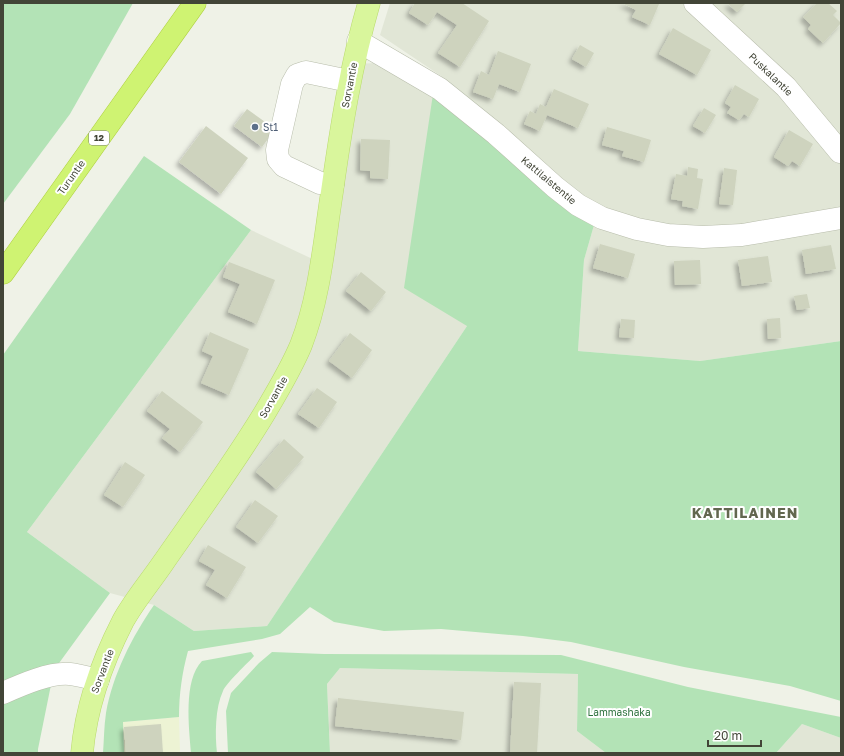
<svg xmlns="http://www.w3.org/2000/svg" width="844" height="756" font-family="'Golos Text',sans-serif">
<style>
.residential{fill:#e1e6d6}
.commercial{fill:#edf3d4}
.green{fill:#b3e3b6}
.building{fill:#ced3be;filter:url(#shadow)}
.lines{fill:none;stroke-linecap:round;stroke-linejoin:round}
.minor-casing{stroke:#b8bdab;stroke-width:23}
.major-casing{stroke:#b9da6d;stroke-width:23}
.highway-casing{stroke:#afd142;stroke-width:23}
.minor{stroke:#fff;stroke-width:22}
.major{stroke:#d9f69c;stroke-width:22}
.highway{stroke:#cff372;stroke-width:22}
.service-dot{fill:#5c6f8a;stroke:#fff;stroke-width:1.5}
.labels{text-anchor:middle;stroke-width:4;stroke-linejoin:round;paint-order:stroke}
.shield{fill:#fff;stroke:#7b7d73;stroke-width:1}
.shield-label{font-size:9px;font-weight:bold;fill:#424537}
.street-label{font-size:10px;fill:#424537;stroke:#fff}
.service-label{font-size:10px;fill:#4e5e75;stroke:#fff;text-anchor:start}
.park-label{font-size:10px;fill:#2e723e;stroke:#fff}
.district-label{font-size:14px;font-weight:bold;letter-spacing:1px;fill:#62674f;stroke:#fff}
</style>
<defs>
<filter id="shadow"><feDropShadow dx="-3.5" dy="3.5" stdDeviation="2" flood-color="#0004"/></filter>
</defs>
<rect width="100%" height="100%" fill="#eff2e7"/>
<g class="residential">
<path d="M390,3H841V341L700,361L578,351L584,260L594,225L467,326L267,626L194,631L154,605L110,593L27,532L251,230L321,263L353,64L377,63L433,94L444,78L380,35Z"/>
<path d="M340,668L578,674L577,731L606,753H330L327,684Z"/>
<path d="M802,724L841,738V753H776Z"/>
</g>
<path class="commercial" d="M179,717L180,753H124L123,722Z"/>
<g class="green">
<path d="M3,3H133L70,114L3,204Z"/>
<path d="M433,94L594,225L584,260L578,351L700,361L841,341V701L790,686L684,667L571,642L523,636L441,629L384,631L334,622L310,607L280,634L262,639L188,651C182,673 179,694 179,717L123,722L124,753H103C104,740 104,726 106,713C113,674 132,637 154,605L194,631L267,626L467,326L404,288Z"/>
<path d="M144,156L251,230L27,532L110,593L54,670L38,749V753H3V355Z"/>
<path d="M251,652L254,656C248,663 226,683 223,691C215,708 215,735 217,753H191C189,728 183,680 202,661Z"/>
<path d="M272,652L324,654L561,655L688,687L841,717V738L802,724L776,753H606L577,731L578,674L340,668L327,684L330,753H228L226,711L231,693L259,663Z"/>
</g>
<g class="building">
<path d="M415,3H462L489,21L460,67L438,53L457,25L437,12L428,25L409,13Z"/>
<path d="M622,3H657L659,4L650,25L632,17L636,10Z"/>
<path d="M727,3H746L737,12Z"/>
<path d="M817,3H828L837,11L833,15L841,23L823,43L808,29L811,25L803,17Z"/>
<path d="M673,28L711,50L697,75L659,54Z"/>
<path d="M580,45L594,53L586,67L572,59Z"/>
<path d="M498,51L531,64L520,92L499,84L493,99L473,92L481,71L489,75Z"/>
<path d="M735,85L759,99L749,117L744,114L739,120L727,113L731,107L725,103Z"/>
<path d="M554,89L589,104L578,128L547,115L540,131L524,124L530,111L536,114L540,104L546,107Z"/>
<path d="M704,108L716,115L705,133L693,126Z"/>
<path d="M247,109L275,129L262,147L234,126Z"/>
<path d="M206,126L248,158L221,194L179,162Z"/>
<path d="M607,127L651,140L644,162L622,156L624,151L602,145Z"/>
<path d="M789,130L813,144L800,166L792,161L788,166L774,157Z"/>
<path d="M361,139L390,140L388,179L370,178V171L360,170Z"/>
<path d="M688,167L698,169L697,178L703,179L698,209L682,206L683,201L671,199L676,174L687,176Z"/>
<path d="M724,168L737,170L733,205L719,204Z"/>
<path d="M600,244L635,254L628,278L593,268Z"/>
<path d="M831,245L836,269L806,274L802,250Z"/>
<path d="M768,256L772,282L742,286L738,260Z"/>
<path d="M700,260L701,284L675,285L674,261Z"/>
<path d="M229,262L275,280L257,324L228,312L240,284L223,277Z"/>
<path d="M361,272L386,292L371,311L346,291Z"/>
<path d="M807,294L810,308L797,310L794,296Z"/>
<path d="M780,318L781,338L768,339L767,319Z"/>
<path d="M621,319L635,320L634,338L619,337Z"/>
<path d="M210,332L249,349L229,395L201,383L213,356L202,351Z"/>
<path d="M350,333L372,350L352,378L329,361Z"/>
<path d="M317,388L337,402L319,428L298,414Z"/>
<path d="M162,391L203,422L180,452L162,438L170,429L147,411Z"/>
<path d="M284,439L304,457L276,489L256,472Z"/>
<path d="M125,462L145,475L123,507L104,495Z"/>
<path d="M255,500L278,516L258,543L236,527Z"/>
<path d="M208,545L246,567L227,598L206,585L215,570L199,561Z"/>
<path d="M514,682L541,683L537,753H510Z"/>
<path d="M338,698L464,712L461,740L335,726Z"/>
<path d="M161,724L163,753H126L124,727Z"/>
</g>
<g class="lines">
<defs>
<g id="minor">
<path d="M695,3L786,87L840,152"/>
<path d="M358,41L440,89L496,134L555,187L578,205L602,218L637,229L668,235L703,237L742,235L841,218"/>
<path d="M333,184L320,183L284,166L278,159L277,150L292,84L297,75L306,72L349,81"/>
<path d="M3,693C21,685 50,672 70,674C79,675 89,678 98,680"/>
</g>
<path id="major" d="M82,753C86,707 102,662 123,621C134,601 150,582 163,563C197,514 233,465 264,414C277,392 291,369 301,345C320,296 324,243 332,192C341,128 351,65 369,3"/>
<path id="highway" d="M3,273L195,3"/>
</defs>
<use href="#minor" class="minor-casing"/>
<use href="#major" class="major-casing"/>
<use href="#highway" class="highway-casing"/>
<use href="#minor" class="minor"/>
<use href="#major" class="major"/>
<use href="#highway" class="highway"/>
</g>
<circle class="service-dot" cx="255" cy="127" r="4"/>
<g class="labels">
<rect class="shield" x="89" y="131" width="20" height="14" rx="3"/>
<g class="shield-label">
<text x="99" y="141">12</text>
</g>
<g class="street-label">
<text transform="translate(771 74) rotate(44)" y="4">Puskalantie</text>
<text transform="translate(349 85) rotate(-79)" y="4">Sorvantie</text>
<text transform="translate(71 177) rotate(-55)" y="4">Turuntie</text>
<text transform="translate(549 180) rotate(40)" y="4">Kattilaistentie</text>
<text transform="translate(273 397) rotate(-60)" y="4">Sorvantie</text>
<text transform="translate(102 671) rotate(-69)" y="4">Sorvantie</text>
</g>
<g class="service-label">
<text x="263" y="131">St1</text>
</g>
<g class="park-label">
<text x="619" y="716">Lammashaka</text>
</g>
<g class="district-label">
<text x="745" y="518">KATTILAINEN</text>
</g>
</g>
<rect width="844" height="756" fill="none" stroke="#424537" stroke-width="8"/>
<path d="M708 740v6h53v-6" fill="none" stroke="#424537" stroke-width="2"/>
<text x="714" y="740" font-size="12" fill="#424537" stroke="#ffffff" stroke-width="3" paint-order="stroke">20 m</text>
</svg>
